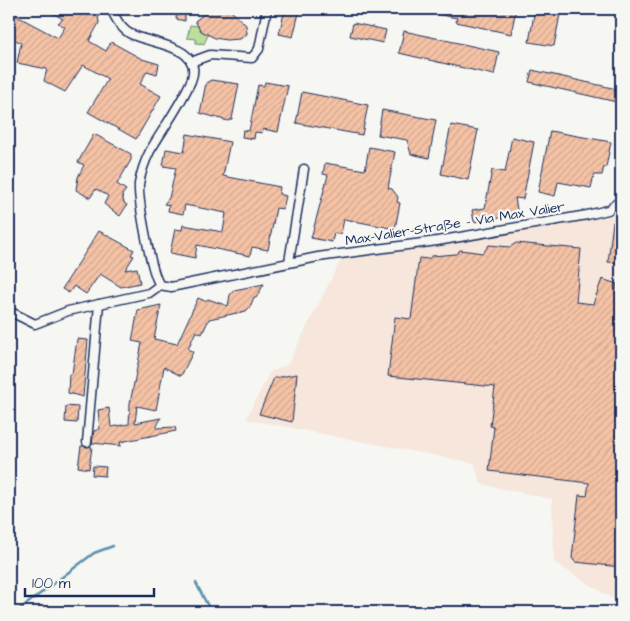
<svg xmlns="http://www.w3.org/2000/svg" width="630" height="621" font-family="'Architects Daughter',sans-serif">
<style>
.built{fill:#f6e6db}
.grass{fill:url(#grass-tufts);stroke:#6a887c}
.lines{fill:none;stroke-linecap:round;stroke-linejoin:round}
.stream{stroke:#5b8fb0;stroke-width:2.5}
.building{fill:url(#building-hatch);stroke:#1b2f5e}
.street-casing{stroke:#1b2f5e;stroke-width:11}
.street{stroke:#f6f6f2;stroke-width:8}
.labels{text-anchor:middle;stroke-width:4.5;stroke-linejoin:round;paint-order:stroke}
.street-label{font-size:14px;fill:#1b2f5e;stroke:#f6f6f2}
</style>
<defs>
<pattern id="grass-tufts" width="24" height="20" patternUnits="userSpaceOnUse" patternTransform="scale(1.25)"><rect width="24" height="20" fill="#bae09b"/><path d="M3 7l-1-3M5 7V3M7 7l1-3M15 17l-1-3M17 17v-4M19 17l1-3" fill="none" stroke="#9fc088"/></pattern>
<pattern id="building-hatch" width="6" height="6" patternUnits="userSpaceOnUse" patternTransform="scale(1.25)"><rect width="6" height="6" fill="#f5c2a5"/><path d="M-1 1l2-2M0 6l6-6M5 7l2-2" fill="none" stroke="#d1a790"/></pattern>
</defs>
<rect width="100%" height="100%" fill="#f6f6f2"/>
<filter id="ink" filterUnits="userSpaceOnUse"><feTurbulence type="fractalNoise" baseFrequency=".02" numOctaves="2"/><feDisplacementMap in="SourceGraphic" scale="10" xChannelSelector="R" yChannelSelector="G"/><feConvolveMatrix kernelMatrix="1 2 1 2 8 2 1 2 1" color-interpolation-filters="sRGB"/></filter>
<g filter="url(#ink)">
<path class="built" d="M621,214V604L554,562L552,499L481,484L474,463L246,419L270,372L288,364L342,258Z"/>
<path class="grass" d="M190,25L197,26L208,35L204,44L196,43V39L187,38Z"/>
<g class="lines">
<g class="stream">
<path d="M196,583L211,612"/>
<path d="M16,612L94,553L113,546"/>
</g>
</g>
<g class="building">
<path d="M46,9H93L98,15L99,23L89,41L106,51L111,42L142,59L159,64L157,74L147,71L140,84L161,96L136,139L88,112L108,79L83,65L65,92L44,81L47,69L17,63L21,43L9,36V27L15,15L58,38L65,27L58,23L63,19Z"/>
<path d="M177,9H185V21L176,19Z"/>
<path d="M210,9H229L246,25L247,34L240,39L226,40L215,38L201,31L195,21Z"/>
<path d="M285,9H300L293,37L279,34Z"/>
<path d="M426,9H516L511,34L456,22L457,18L425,12Z"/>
<path d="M535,9H561L554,46L529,42Z"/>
<path d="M353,23L386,30L383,43L350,36Z"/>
<path d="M404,31L499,52L494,75L399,53Z"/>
<path d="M532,70L621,90V103L529,82Z"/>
<path d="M211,80L239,84L232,119L228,121L200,113L206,83Z"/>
<path d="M265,82L288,86L278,132L263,129L262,133L255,132L254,139L242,137L243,130L249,131L258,85L264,86Z"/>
<path d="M302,92L368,105L362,135L296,123Z"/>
<path d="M382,110L436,120L429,158L411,154L407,140L378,135Z"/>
<path d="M451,125L478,130L468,180L441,174Z"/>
<path d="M550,131L611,142L606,167H604L602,175H594L591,188L558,182L555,196L538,192Z"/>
<path d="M94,134L131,154V160L117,184L126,190L122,195L124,203L127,205L120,216L104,204L108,196L96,189L90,198L76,190L78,177L84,165L78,162Z"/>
<path d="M187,134L230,142L223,176L280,187L279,194L286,196L283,209L276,208L268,250L252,247L250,256L197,245L195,258L170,253L175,229L182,230L183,225L223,232L226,213L185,205L183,214L168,211L169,205L164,204L169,198L176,168L163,166L166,149L184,152Z"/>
<path d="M512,137L534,142L523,199L515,198L518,215L474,222L472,210L485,208L492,170L505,172Z"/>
<path d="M369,147L395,152L388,188L392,189L398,197L397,202L400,203L395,229L344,219L341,234L334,233L332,242L311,238L328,175L323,174L325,163L365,170Z"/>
<path d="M621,221V263L608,262L613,222Z"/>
<path d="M99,231L134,250L131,255L134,256L125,270L137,268L140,283L121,287L100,274L86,294L74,286L69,293L62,289Z"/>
<path d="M516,243L581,249L576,302L593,304L602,279L617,284V290L621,291V567L575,562L572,558L579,495L587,496L589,483L489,471L494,427L490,426L495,387L388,376L395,317L411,319L419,258L428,259L432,256L456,254L460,250L483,253L489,245L510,247Z"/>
<path d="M264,284L256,298L254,297L250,307L246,311L209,319L202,334L196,331L188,349L193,352L181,376L164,367L156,410L137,406L135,423L161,418L156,428L175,427L176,431L120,442L121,446L92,443L94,431L100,429L98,410L109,408L111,427L129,424L130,403L142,343L132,341L138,310L161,305L154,339L177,344L198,298L205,301L208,299L228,306L230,295L234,290Z"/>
<path d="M77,339L88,340L83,397L68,393L69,374H72Z"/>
<path d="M297,374L292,422L259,414L274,378Z"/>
<path d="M66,406L78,407L77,423L65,422Z"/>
<path d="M81,446L92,447L89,469L78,467Z"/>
<path d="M93,466L106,467L105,476L92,475Z"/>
</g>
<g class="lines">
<defs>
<g id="street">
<path d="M111,9C116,19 122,31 133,35C152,44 205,46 191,81C181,104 163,129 150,151C145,161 141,172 139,184C138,200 151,274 160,285"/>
<path d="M191,62L210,55L252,58L259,49L267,9"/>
<path d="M289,262L304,169"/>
<path d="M160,285L171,287L318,257L437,241L587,215L608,210L621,200"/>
<path d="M9,311L35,324L68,311L149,293L160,285"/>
<path d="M87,442L99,304"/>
</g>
</defs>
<use href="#street" class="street-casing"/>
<use href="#street" class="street"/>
</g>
</g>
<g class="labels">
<g class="street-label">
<text transform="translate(455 223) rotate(-9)" y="5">Max-Valier-Straße - Via Max Valier</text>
</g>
</g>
<rect width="630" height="621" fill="none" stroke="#f6f6f2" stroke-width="30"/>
<rect x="15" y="15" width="600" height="591" fill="none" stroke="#1b2f5e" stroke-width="2" filter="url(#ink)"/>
<path d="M25 588v8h129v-8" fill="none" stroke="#1b2f5e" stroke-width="2.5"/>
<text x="32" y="588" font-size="15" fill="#1b2f5e" stroke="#f6f6f2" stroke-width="4" paint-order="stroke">100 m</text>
</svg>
